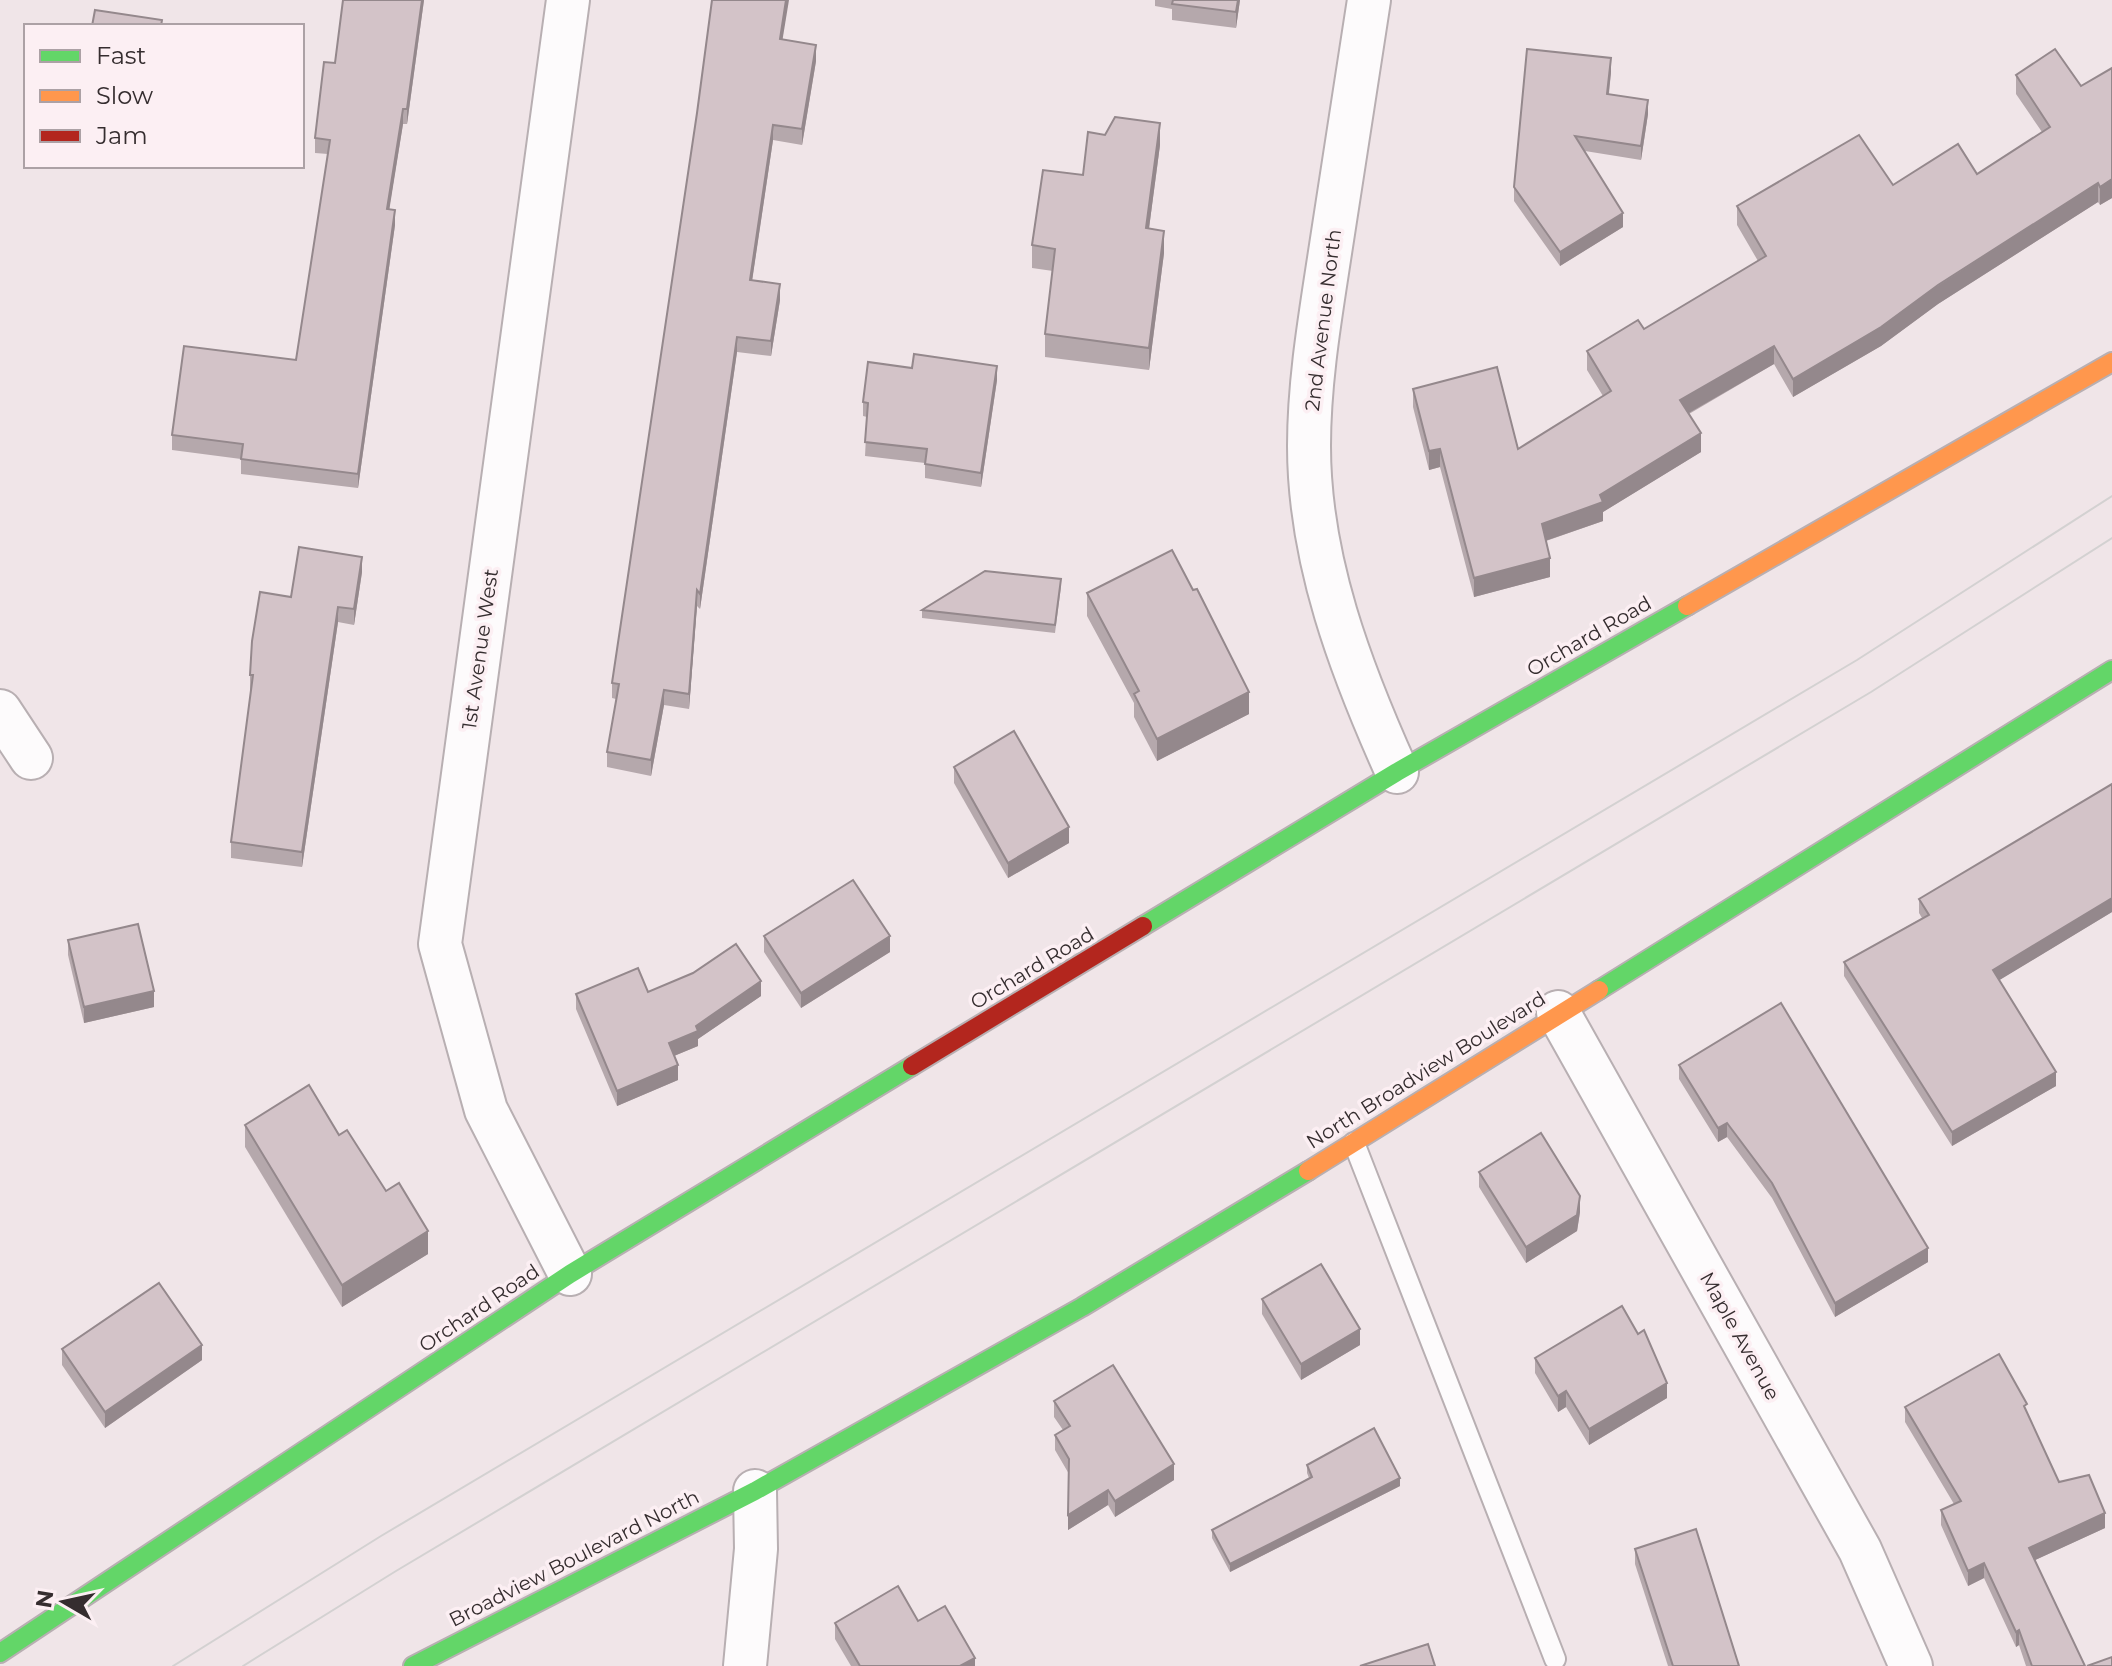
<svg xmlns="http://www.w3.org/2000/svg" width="2112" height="1666" font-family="Montserrat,sans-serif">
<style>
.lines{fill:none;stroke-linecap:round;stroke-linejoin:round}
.lane-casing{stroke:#b8afb2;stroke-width:24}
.street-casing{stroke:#b8afb2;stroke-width:46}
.fast-casing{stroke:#b8afb2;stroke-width:22}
.slow-casing{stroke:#b8afb2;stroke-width:22}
.jam-casing{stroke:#b8afb2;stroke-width:22}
.lane{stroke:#fdfbfc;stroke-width:20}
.street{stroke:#fdfbfc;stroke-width:42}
.fast{stroke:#63d668;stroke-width:18}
.slow{stroke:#ff974d;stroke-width:18}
.jam{stroke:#b3261e;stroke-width:18}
.tram{stroke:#d3d1d1;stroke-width:2}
.wall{fill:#b5a8ac}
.shaded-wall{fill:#94888c}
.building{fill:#d3c3c8;stroke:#94888c;stroke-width:2}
.labels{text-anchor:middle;stroke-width:7;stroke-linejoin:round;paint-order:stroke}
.street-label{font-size:20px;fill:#352d2f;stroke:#fceff3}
</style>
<rect width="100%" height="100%" fill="#f0e5e8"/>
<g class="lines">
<defs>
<path id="lane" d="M1354,1143L1555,1659"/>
<g id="street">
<path d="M568,0L440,944L486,1110L570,1274"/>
<path d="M1369,0C1357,82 1344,164 1331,246C1321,312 1309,379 1309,446C1309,560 1351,670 1397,772"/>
<path d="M0,711L31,758"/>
<path d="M1558,1012L1860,1550L1911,1666"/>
<path d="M745,1666L756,1549L755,1491"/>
</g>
<g id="fast">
<path d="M1143,926L1397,772L1687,606"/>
<path d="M1599,990L2112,670"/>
<path d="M0,1653L570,1274L912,1066"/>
<path d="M413,1666L755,1491L1082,1307L1308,1171"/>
</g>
<g id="slow">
<path d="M1687,606L2112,362"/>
<path d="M1308,1171L1599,990"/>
</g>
<path id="jam" d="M912,1066L1143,926"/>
</defs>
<use href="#lane" class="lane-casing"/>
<use href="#street" class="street-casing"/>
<use href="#fast" class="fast-casing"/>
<use href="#slow" class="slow-casing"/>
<use href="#jam" class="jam-casing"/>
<use href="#lane" class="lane"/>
<use href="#street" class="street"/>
<use href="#fast" class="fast"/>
<use href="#slow" class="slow"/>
<use href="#jam" class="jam"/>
<g class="tram">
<path d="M173,1666L381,1536L1857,660L2112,496"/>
<path d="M243,1666L396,1571L1871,692L2112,538"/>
</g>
</g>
<g class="wall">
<path d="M343,0H424L407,124H403L389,209L395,225L358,488L241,474V459L172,450V435L296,360L328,154L315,153V138L335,63Z"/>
<path d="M1155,0H1240L1236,28L1172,20V9L1155,6Z"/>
<path d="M783,40L816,61L802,145L773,140L752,280L780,300L771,356L737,352L700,609L697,606L689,709L664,705L651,776L607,767V752L616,699L612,698V683Z"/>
<path d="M2112,68V198L2100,205L2098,202L1938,304L1881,346L1793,397L1774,364L1689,414L1701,452L1603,512V521L1546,541L1550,577L1474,597L1440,467L1429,470L1413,407V389L1518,449L1603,396L1587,370V351L1644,329L1758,261L1737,225V206L1977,174L2042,132L2016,94V75L2081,86Z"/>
<path d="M1611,72L1609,94L1648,114L1641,160L1585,151L1623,227L1560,266L1514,201V187Z"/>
<path d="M1160,145L1149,228L1164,253L1149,370L1045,357V334L1053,271L1032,268V245L1083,175Z"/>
<path d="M997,380L981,487L925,478V463L865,456L867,417L863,416V402Z"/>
<path d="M362,572L354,625L338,622L302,867L231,858V842L251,691L250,690V675L291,597Z"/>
<path d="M1061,587L1055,633L922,618V610Z"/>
<path d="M1087,593L1249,714L1157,761L1134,717V703L1087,616Z"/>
<path d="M954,767L1069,843L1008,878L954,783Z"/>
<path d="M2112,784V912L1999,980L2056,1086L1952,1146L1844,976V962L1922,918L1919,913V899Z"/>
<path d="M764,936L890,952L801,1008L764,952Z"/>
<path d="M68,940L154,1007L84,1023L68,955Z"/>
<path d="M648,992L761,996L698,1039V1046L674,1056L678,1080L617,1106L576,1009V994Z"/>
<path d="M1679,1065L1928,1262L1835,1317L1772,1198L1727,1137L1718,1142L1679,1079Z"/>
<path d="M245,1125L339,1135L428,1254L342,1307L245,1147Z"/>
<path d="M1479,1172L1580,1212L1577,1231L1526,1263L1479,1187Z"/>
<path d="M1262,1299L1360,1345L1301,1380L1262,1314Z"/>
<path d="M62,1349L202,1360L105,1428L62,1365Z"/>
<path d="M1535,1358L1667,1398L1589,1445L1566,1407L1558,1412L1535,1373Z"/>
<path d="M1054,1401L1174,1480L1115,1517L1108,1505L1068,1530L1069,1474L1055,1450V1435L1063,1430L1054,1417Z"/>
<path d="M1905,1407L2027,1412L2059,1482L2105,1528L2035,1560L2085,1666H2026L2019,1645L2016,1647L1984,1578L1968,1586L1941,1525V1510L1954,1504L1905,1422Z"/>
<path d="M1307,1465L1400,1486L1230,1572L1212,1538V1530L1309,1478L1307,1473Z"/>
<path d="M1635,1549L1739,1666H1668L1635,1564Z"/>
<path d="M918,1621L975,1666H851L835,1639V1623Z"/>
</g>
<g class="shaded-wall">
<path d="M422,0H424L407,124V109Z"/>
<path d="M786,0H789L780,55V39Z"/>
<path d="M1238,0H1240L1236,28V12Z"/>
<path d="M816,45V61L802,145V129Z"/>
<path d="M1611,58V72L1607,108V94Z"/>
<path d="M1648,100V114L1641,160V146Z"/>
<path d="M403,109V124L387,224V209Z"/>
<path d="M1160,123V145L1146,251V228Z"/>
<path d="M773,125V140L750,295V280Z"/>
<path d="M2112,179V198L2100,205V187Z"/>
<path d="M2098,183V202L1938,304L1881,346L1793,397V379Z"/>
<path d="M395,210V225L358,488V474Z"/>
<path d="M1623,213V227L1560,266V252Z"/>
<path d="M1164,231V253L1149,370V348Z"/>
<path d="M780,284V300L771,356V341Z"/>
<path d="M737,337V352L700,609V594Z"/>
<path d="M1774,346V364L1680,418V400Z"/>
<path d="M997,366V380L981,487V473Z"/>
<path d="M1701,433V452L1603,512V521L1542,542V524L1600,495Z"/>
<path d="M1440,449V467L1429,470V451Z"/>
<path d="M362,557V572L354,625V609Z"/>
<path d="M1550,558V577L1474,597V578Z"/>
<path d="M697,590V606L689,709V694Z"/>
<path d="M338,607V622L302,867V852Z"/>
<path d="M664,690V705L651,776V760Z"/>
<path d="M1249,692V714L1157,761V739Z"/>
<path d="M1069,827V843L1008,878V863Z"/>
<path d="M2112,898V912L1993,984V970Z"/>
<path d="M890,936V952L801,1008V993Z"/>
<path d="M761,981V996L698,1039V1046L669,1058V1043Z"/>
<path d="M154,991V1007L84,1023V1007Z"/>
<path d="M678,1065V1080L617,1106V1091Z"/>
<path d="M2056,1072V1086L1952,1146V1132Z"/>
<path d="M1727,1123V1137L1718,1142V1128Z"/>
<path d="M1580,1196V1212L1577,1231L1526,1263V1247Z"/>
<path d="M428,1231V1254L342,1307V1285Z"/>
<path d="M1928,1248V1262L1835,1317V1303Z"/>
<path d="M1360,1329V1345L1301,1380V1364Z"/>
<path d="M202,1345V1360L105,1428V1412Z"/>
<path d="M1667,1383V1398L1589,1445V1429Z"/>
<path d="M1566,1391V1407L1558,1412V1396Z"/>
<path d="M1174,1464V1480L1115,1517V1501Z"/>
<path d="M1400,1478V1486L1230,1572V1564Z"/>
<path d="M1108,1490V1505L1068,1530V1515Z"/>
<path d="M2105,1513V1528L2029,1563V1548Z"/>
<path d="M1984,1563V1578L1968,1586V1571Z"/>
<path d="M2019,1630V1645L2016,1647V1632Z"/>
<path d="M975,1658V1666H960Z"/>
</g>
<g class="building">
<path d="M343,0H422L407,109H403L387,209L395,210L358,474L241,459L243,444L172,435L184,346L296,360L330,140L315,138L324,62L335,63Z"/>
<path d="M712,0H786L780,39L816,45L802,129L773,125L750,280L780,284L771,341L737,337L700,594L697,590L689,694L664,690L651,760L607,752L619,684L612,683L697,113Z"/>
<path d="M1173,0H1238L1236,12L1172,4Z"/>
<path d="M95,10L162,20L161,26H92Z"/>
<path d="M1527,49L1611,58L1607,94L1648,100L1641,146L1575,136L1623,213L1560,252L1514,187Z"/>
<path d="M2055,49L2081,86L2112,68V179L2100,187L2098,183L1938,285L1881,327L1793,379L1774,346L1680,400L1701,433L1600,495L1603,502L1542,524L1550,558L1474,578L1440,449L1429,451L1413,389L1497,367L1518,449L1611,391L1587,351L1638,320L1644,329L1766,256L1737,206L1859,135L1893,185L1958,144L1977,174L2050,127L2016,75Z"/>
<path d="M1115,117L1160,123L1146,228L1164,231L1149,348L1045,334L1055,249L1032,245L1043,170L1083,175L1088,132L1105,135Z"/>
<path d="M914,354L997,366L981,473L925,464L927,449L865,442L868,403L863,402L868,362L912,368Z"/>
<path d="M299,547L362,557L354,609L338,607L302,852L231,842L253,675H250L252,641L260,592L291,597Z"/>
<path d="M1172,550L1193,590L1197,589L1249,692L1157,739L1134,694L1139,691L1087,593Z"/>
<path d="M985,571L1061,579L1055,625L922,610Z"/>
<path d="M1014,731L1069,827L1008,863L954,767Z"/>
<path d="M2112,784V898L1993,970L2056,1072L1952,1132L1844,962L1929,915L1919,899Z"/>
<path d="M853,880L890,936L801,993L764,936Z"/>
<path d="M138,924L154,991L84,1007L68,940Z"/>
<path d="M736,944L761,981L696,1026L698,1031L669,1043L678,1065L617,1091L576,994L638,968L648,992L693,973Z"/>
<path d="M1781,1003L1928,1248L1835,1303L1772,1183L1727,1123L1718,1128L1679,1065Z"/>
<path d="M309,1085L339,1135L347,1130L386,1191L399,1183L428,1231L342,1285L245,1125Z"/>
<path d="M1541,1133L1580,1196L1577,1215L1526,1247L1479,1172Z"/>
<path d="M1321,1264L1360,1329L1301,1364L1262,1299Z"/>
<path d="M159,1283L202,1345L105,1412L62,1349Z"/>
<path d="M1622,1306L1638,1334L1644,1330L1667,1383L1589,1429L1566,1391L1558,1396L1535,1358Z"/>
<path d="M1999,1354L2027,1404L2024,1406L2059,1482L2089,1475L2105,1513L2029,1548L2085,1666H2032L2019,1630L2016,1632L1984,1563L1968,1571L1941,1510L1961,1501L1905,1407Z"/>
<path d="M1113,1365L1174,1464L1115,1501L1108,1490L1068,1515L1069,1459L1055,1435L1070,1426L1054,1401Z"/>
<path d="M1374,1428L1400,1478L1230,1564L1212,1530L1312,1477L1307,1465Z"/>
<path d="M1696,1529L1739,1666H1673L1635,1549Z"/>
<path d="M898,1586L918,1621L945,1606L975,1658L960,1666H860L835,1623Z"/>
<path d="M1428,1644L1435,1666H1360Z"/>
<path d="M2112,1657V1666H2087Z"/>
</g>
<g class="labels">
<g class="street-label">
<text transform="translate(1323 320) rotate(-83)" y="7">2nd Avenue North</text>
<text transform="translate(1589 636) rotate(-30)" y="7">Orchard Road</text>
<text transform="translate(480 649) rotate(-82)" y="7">1st Avenue West</text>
<text transform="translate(1032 968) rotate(-31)" y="7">Orchard Road</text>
<text transform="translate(1426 1070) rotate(-32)" y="7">North Broadview Boulevard</text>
<text transform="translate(479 1308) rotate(-34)" y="7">Orchard Road</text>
<text transform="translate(1740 1336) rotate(61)" y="7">Maple Avenue</text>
<text transform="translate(574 1558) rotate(-27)" y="7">Broadview Boulevard North</text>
</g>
</g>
<rect x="24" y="24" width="280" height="144" fill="#fceff3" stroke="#aca1a5" stroke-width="2"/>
<rect x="40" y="50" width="40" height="12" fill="#63d668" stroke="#aca1a5" stroke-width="2"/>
<text x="96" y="64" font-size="24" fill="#352d2f">Fast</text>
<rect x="40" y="90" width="40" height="12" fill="#ff974d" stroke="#aca1a5" stroke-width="2"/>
<text x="96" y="104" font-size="24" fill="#352d2f">Slow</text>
<rect x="40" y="130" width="40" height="12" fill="#b3261e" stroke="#aca1a5" stroke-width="2"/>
<text x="96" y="144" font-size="24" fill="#352d2f">Jam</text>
<g transform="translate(64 1602) rotate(279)" stroke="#fceff3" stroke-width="6" paint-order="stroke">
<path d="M0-6L14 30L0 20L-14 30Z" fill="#352d2f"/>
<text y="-12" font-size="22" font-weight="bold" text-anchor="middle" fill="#352d2f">N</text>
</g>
</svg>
